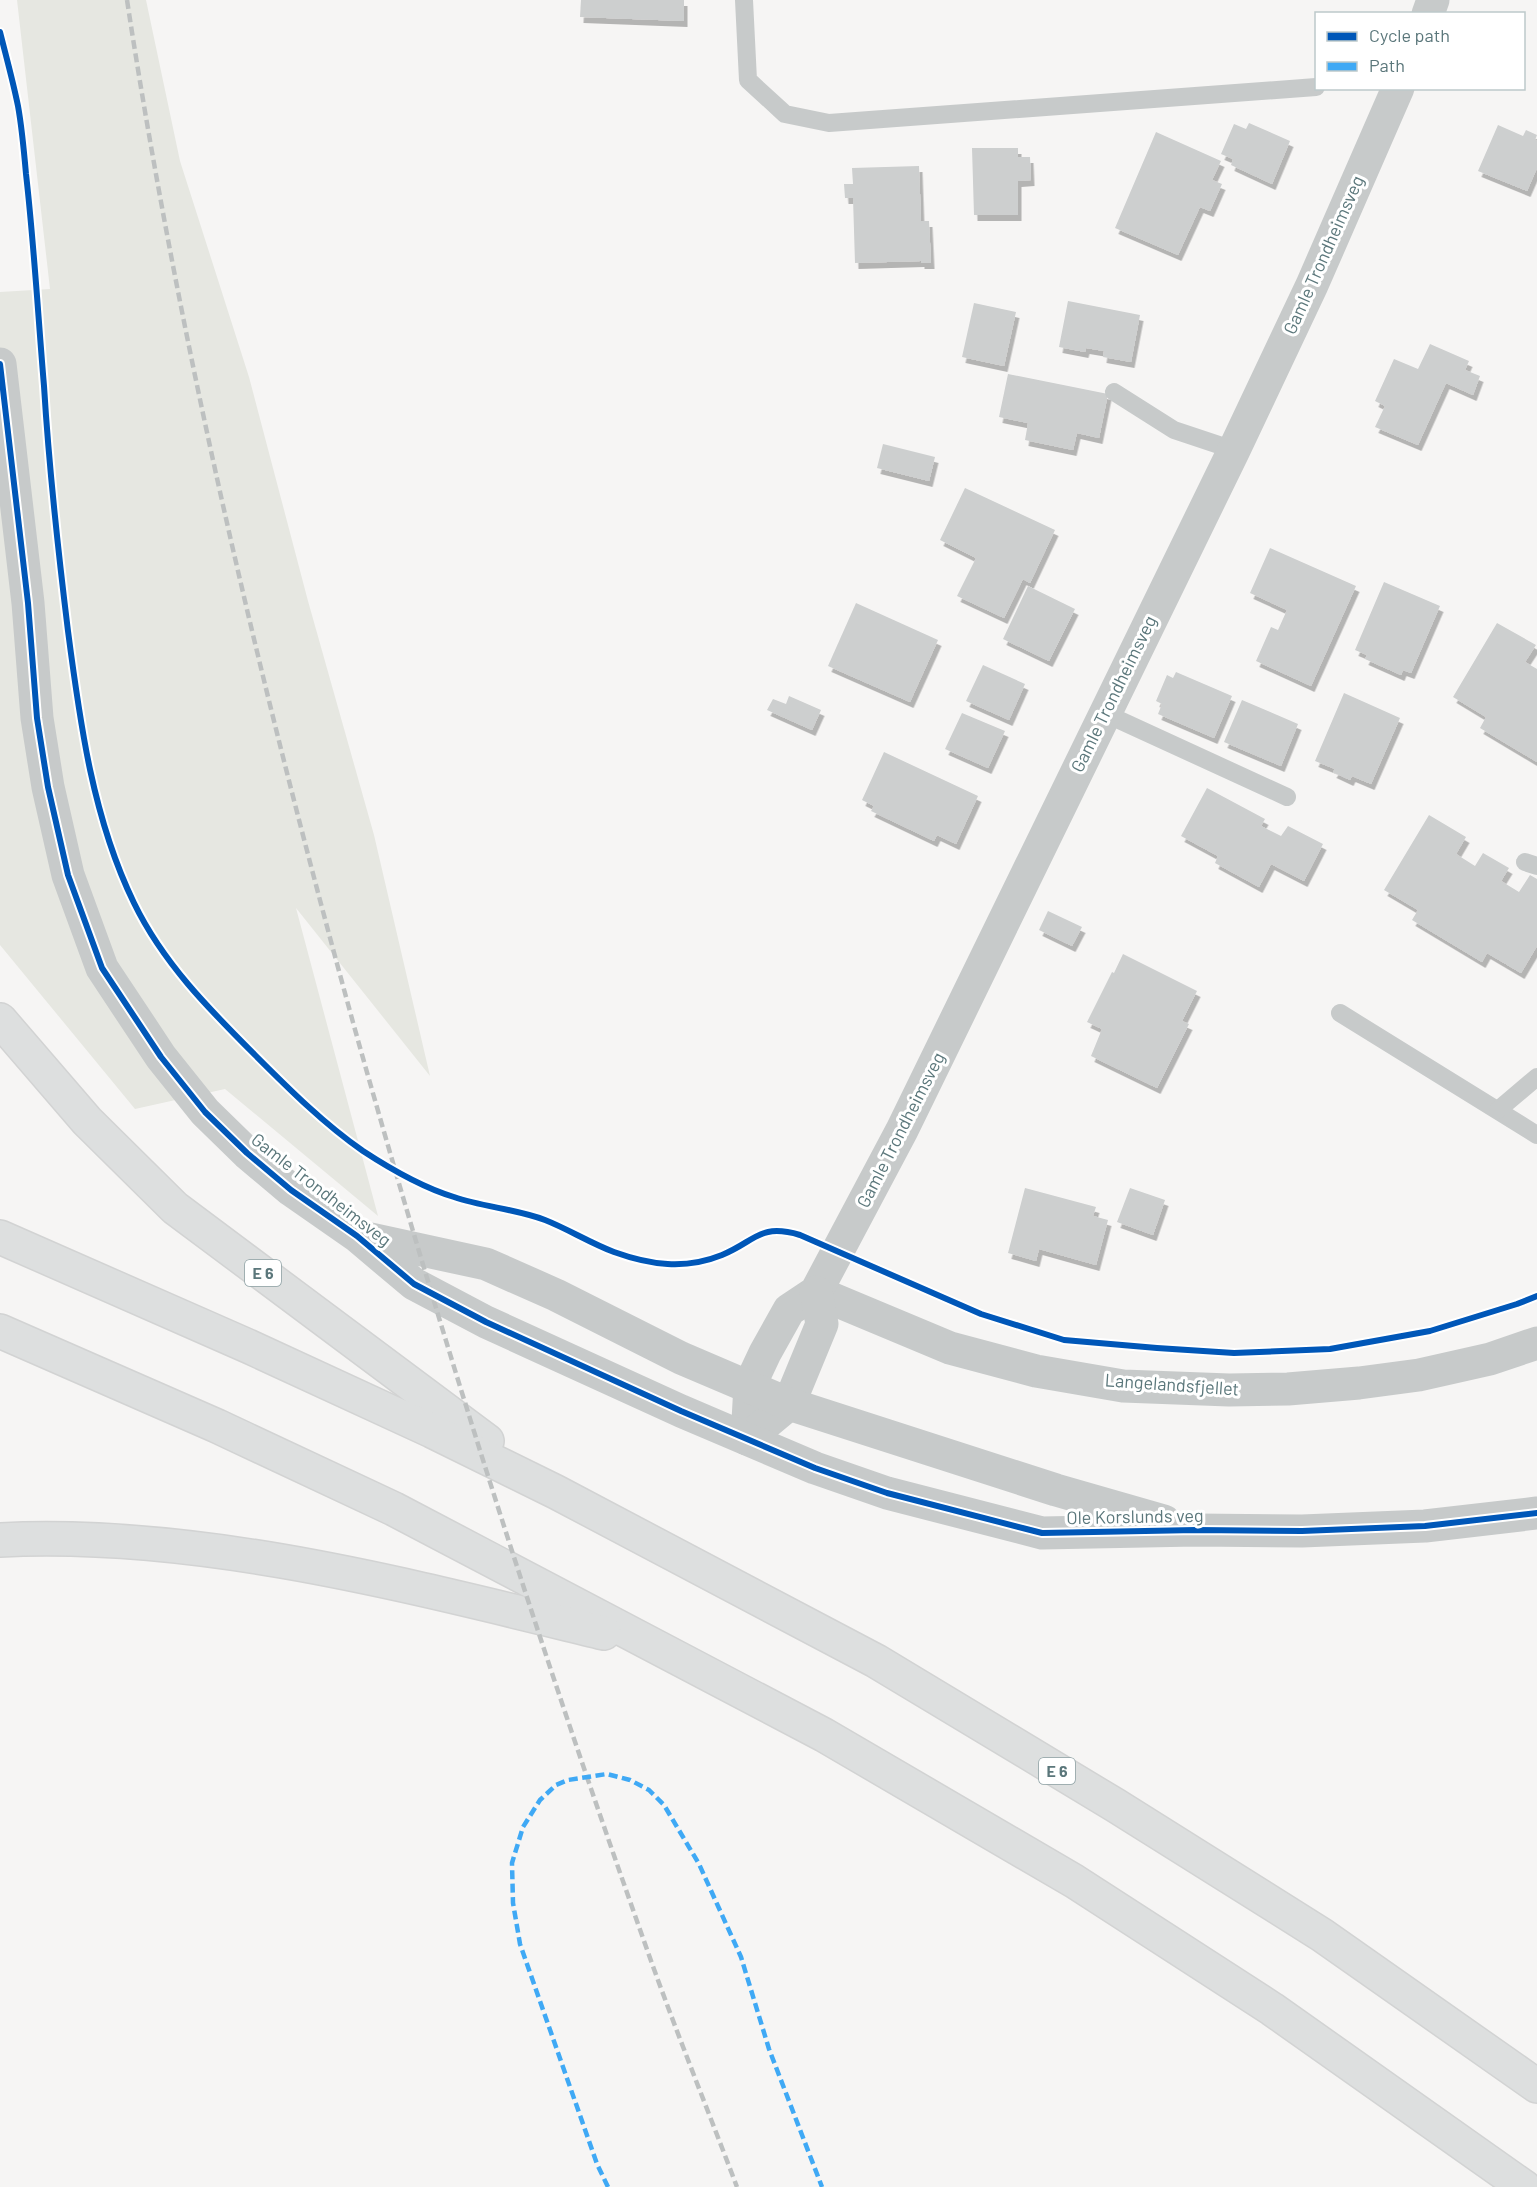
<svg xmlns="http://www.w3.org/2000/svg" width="1537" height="2187" font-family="Barlow,sans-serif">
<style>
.green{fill:#e6e7e1}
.building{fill:#cdcfcf;filter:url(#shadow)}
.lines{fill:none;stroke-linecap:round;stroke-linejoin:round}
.motorway-casing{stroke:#d2d3d3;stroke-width:36}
.service{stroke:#c7caca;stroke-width:18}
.minor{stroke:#c7caca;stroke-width:33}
.tertiary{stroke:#c7caca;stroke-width:33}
.motorway{stroke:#dddfdf;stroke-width:33}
.rail{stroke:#bdc0c0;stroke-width:4.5;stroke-dasharray:9 4.5;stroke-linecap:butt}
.quiet{stroke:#3fa9f5;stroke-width:4.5;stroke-dasharray:9 4.5;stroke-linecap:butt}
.cycleway-casing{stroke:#fff;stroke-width:10}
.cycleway{stroke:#0057b8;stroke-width:6}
.labels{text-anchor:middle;stroke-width:6;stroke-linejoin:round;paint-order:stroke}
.shield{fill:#fff;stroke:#8ca0a3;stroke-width:1.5}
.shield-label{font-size:16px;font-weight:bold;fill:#5b777b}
.street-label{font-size:18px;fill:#5b777b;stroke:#fff}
</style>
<defs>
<filter id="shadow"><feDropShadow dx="3.5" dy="6" stdDeviation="0" flood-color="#0004"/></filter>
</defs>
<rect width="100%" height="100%" fill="#f6f5f4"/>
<path class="green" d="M17,0H146L180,161L249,377L308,601L374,835L430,1076L296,908L378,1216L225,1089L135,1109L0,945V292L50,289Z"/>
<g class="building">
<path d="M581,0H684V21L580,17Z"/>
<path d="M1249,123L1290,141L1272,184L1231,165L1233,159L1221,154L1234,124L1246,129Z"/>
<path d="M1498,125L1523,136L1526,130L1537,135L1535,140L1537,141V168L1527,191L1478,171Z"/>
<path d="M1156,132L1221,161L1212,180L1222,184L1210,211L1200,207L1178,255L1115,228Z"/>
<path d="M972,148H1018V157H1030L1031,180L1018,181V215H974Z"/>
<path d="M919,166L921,221H929L931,263H921V261L855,263L853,198H845L844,184H853L852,168Z"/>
<path d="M1068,301L1140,315L1131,362L1103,357L1104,351L1086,348L1085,352L1059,347Z"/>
<path d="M974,303L1016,312L1004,366L962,357Z"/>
<path d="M1430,344L1469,361L1465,370L1480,376L1473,395L1446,383L1418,445L1375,427L1385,406L1375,401L1394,359L1418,369Z"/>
<path d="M1008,374L1108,394L1099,438L1077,433L1073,450L1025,440L1028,423L999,417Z"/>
<path d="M883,444L935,457L929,481L877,468Z"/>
<path d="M965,488L1055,530L1030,583L1023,579L1004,618L957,596L976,558L940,540Z"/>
<path d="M1270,548L1356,586L1311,686L1256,661L1271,627L1278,630L1287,610L1250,593Z"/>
<path d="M1384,582L1440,606L1411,673L1403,670L1401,675L1365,659L1367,655L1355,650Z"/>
<path d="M1028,586L1075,609L1049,661L1003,639Z"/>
<path d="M856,603L938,640L910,702L828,666Z"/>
<path d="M1497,623L1536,645L1525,662L1537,669V762L1480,728L1486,717L1453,697Z"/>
<path d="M983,665L1025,684L1009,720L966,701Z"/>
<path d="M1176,672L1232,696L1214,738L1158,714L1162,704L1156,701L1167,675L1173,678Z"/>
<path d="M1344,693L1400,718L1371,784L1352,776L1350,780L1333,772L1335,769L1315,761Z"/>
<path d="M789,696L821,710L812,730L767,710L773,699L786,704Z"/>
<path d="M1242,700L1298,724L1281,766L1224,742Z"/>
<path d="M962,713L1005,731L988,768L945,749Z"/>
<path d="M884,752L978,796L956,844L937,835L934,841L871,811L874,806L862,800Z"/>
<path d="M1207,788L1265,819L1261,826L1281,836L1288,826L1323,844L1304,881L1271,864L1259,887L1215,863L1218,856L1181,836Z"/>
<path d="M1429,815L1466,837L1456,854L1475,866L1483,853L1509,868L1501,881L1519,892L1530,875L1537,879V946L1521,973L1487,953L1482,962L1412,920L1418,910L1384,890Z"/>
<path d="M1048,911L1082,927L1072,946L1039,930Z"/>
<path d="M1123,954L1197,991L1182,1021L1189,1024L1157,1088L1091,1056L1102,1029L1087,1022L1112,972L1114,973Z"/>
<path d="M1025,1188L1096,1207L1093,1216L1108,1220L1096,1265L1039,1249L1036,1261L1008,1253Z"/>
<path d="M1130,1188L1165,1200L1153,1235L1117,1222Z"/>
</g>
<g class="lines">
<defs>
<g id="motorway">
<path d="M0,1020L87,1121L175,1208L487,1441"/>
<path d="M0,1237L250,1347L432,1431L556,1492L876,1661L1115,1805L1322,1935L1537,2086"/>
<path d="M0,1331L217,1426L394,1509L824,1735L1074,1881L1272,2009L1524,2187"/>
<path d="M0,1540C200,1530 410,1586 604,1633"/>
</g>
</defs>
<use href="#motorway" class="motorway-casing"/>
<g class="service">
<path d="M744,0L748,80L785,114L829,123L1316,87"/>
<path d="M1114,392L1174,430L1234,450"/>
<path d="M1104,713L1287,797"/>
<path d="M1525,862L1537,866"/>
<path d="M1340,1013L1537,1135"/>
<path d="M1498,1110L1537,1077"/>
</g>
<g class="minor">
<path d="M1428,14L1433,0"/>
<path d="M816,1292L950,1348L1036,1371L1123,1386L1229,1390L1288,1389L1359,1383L1419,1375L1490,1359L1537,1343"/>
<path d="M747,1439L750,1385L765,1353L789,1310L816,1292L902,1130L1234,450L1312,285L1398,88"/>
<path d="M747,1439L789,1404L822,1324L816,1292"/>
</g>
<g class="tertiary">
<path d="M0,364L28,603L37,718L48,787L68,875L102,968L161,1057L205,1112L247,1153L291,1190L357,1236L414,1284L486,1322L681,1411L815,1468L887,1493L1042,1533L1196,1530L1302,1531L1425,1526L1537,1513"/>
<path d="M362,1237L486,1264L556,1295L681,1358L789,1404L1056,1490L1164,1521"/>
</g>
<use href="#motorway" class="motorway"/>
<path class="rail" d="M127,0C180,347 261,688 354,1026C440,1334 537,1639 644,1941C673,2024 706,2105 737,2187"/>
<path class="quiet" d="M608,2187L597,2164L520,1944L513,1903L512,1863L523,1827L540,1800L556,1785L568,1780L607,1774L630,1780L649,1790L664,1805L699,1864L741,1957L769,2049L822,2187"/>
<defs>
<g id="cycleway">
<path d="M0,32C6,56 13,81 18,106C22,128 24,151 26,174C34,244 38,315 44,386C49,468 58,550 68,631C80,723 93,819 134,903C163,963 209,1009 255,1055C289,1089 324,1124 363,1151C389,1168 424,1188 454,1197C483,1207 516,1209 545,1220C568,1229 590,1243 614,1252C650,1265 685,1270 722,1255C756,1241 759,1223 800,1235L981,1314L1064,1340L1157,1348L1234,1353L1330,1349L1430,1331L1517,1304L1537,1296"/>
<path d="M0,364L28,603L37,718L48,787L68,875L102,968L161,1057L205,1112L247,1153L291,1190L357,1236L414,1284L486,1322L681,1411L815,1468L887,1493L1042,1533L1196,1530L1302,1531L1425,1526L1537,1513"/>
</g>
</defs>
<use href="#cycleway" class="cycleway-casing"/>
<use href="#cycleway" class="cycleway"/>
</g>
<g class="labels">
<g class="shield">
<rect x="245" y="1260" width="36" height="26" rx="4.5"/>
<rect x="1039" y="1758" width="36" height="26" rx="4.5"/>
</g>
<g class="shield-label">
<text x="263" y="1279">E 6</text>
<text x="1057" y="1777">E 6</text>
</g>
<g class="street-label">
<text transform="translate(1324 255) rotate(-66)" y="6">Gamle Trondheimsveg</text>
<text transform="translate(1114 694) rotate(-64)" y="6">Gamle Trondheimsveg</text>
<text transform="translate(901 1130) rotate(-63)" y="6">Gamle Trondheimsveg</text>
<text transform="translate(321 1190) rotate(38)" y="6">Gamle Trondheimsveg</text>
<text transform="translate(1172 1385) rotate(4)" y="6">Langelandsfjellet</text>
<text transform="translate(1135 1517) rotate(-1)" y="6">Ole Korslunds veg</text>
</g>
</g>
<rect x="1315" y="12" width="210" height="78" fill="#ffffff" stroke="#bdc9ca" stroke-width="1.5"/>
<rect x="1327" y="32" width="30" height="9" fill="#0057b8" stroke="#bdc9ca" stroke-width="1.5"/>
<text x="1369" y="42" font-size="18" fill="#5b777b">Cycle path</text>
<rect x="1327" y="62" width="30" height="9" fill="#3fa9f5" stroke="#bdc9ca" stroke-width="1.5"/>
<text x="1369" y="72" font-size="18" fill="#5b777b">Path</text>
</svg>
